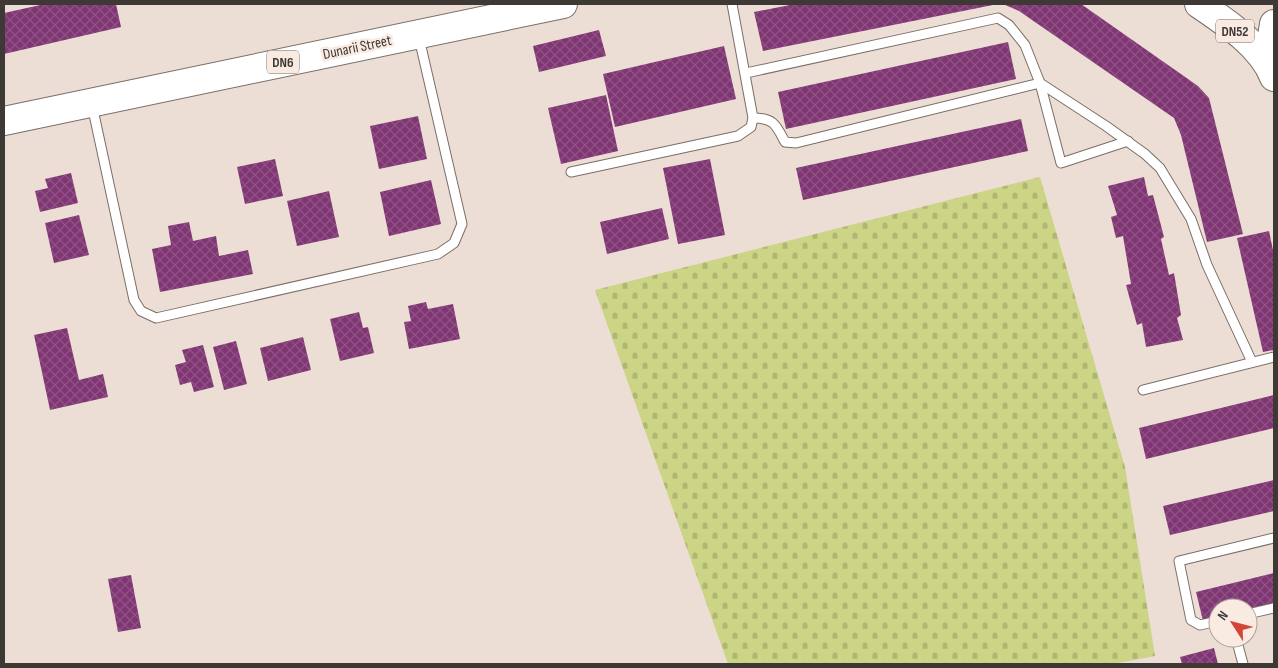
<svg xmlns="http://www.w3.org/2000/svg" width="1278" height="668" font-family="'Sofia Sans Condensed',sans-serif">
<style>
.cemetery{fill:url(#cemetery-stones)}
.building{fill:url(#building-cross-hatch)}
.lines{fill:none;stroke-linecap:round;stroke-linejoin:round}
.lane-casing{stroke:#7a6e66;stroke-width:11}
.primary-casing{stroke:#7a6e66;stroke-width:30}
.lane{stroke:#fff;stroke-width:9}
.primary{stroke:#fff;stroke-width:28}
.labels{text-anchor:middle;stroke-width:5;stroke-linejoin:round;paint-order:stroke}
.shield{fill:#f9ebe2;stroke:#766e69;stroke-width:1}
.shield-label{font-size:14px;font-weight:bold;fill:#3e3935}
.street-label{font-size:15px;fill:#3e3935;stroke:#f9ebe2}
</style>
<defs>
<pattern id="cemetery-stones" width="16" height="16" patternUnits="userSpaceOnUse" patternTransform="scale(1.25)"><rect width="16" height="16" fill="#ccd485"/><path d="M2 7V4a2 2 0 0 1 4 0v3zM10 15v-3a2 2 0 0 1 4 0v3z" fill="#b0b773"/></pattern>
<pattern id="building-cross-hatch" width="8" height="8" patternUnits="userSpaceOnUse" patternTransform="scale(1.25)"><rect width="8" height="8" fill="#813674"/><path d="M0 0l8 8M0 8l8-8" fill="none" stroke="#8f5284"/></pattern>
</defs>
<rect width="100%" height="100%" fill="#ecded4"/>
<path class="cemetery" d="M1040,177L1125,467L1155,656L1113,664H728L595,290Z"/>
<g class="building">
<path d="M45,4H116L121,27L4,54V13Z"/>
<path d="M795,4H993V5L763,51L754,12Z"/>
<path d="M1003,4H1081L1198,86L1209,98L1243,234L1207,242L1181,135L1174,118L1019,11Z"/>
<path d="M599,30L606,56L539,72L533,46Z"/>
<path d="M1008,42L1016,79L786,129L778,92Z"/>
<path d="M724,46L736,99L615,127L603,74Z"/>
<path d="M606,95L618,151L561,164L548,108Z"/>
<path d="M418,116L427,159L379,169L370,126Z"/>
<path d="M1021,119L1028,151L803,200L796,168Z"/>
<path d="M275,159L283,196L245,204L237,167Z"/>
<path d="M710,159L725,235L678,244L663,168Z"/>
<path d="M71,173L78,203L40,212L35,191L48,188L45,179Z"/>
<path d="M1144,177L1148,196L1153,195L1164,237L1161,239L1169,275L1174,273L1181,315L1177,318L1183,340L1146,347L1142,323L1137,325L1126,285L1131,284L1123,236L1116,238L1111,217L1117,215L1108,186Z"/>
<path d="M431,180L441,224L389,236L380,192Z"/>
<path d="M329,191L339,237L297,246L287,201Z"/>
<path d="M662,208L669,239L607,254L600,222Z"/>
<path d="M79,215L89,255L54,263L45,223Z"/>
<path d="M189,222L193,241L216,236L219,256L248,250L253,274L160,292L152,249L171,245L168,226Z"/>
<path d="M1269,231L1274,255V350L1263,352L1237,238Z"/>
<path d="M426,302L428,309L453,304L460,339L409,349L404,322L411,321L408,306Z"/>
<path d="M359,312L363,328L368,327L374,353L340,361L330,319Z"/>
<path d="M67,328L79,380L103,374L108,397L50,410L34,335Z"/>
<path d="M303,337L311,370L268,381L260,348Z"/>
<path d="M236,341L247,384L224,390L213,347Z"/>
<path d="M203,345L214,387L194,392L191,382L180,385L175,365L186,362L182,350Z"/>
<path d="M1274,395V428L1146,459L1139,428Z"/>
<path d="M1274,480V511L1170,535L1163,506Z"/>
<path d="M1274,573V604L1248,610V608H1218V617L1203,621L1196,592Z"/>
<path d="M131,575L141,628L118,632L108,579Z"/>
<path d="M1214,648L1218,664H1182L1180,657Z"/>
</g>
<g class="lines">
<defs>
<g id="lane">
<path d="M746,73L998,18L1009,25L1025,45L1040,83L1106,126L1145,154L1160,168L1191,219L1207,265L1252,362"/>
<path d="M92,105L134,300L141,311L156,318L438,254L454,243L462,224L419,38"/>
<path d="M753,118C774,118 776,125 785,142L796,143L1040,83L1061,163L1128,141"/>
<path d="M571,172L738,136L751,127L753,118L732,4"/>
<path d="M1143,390L1274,357"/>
<path d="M1248,614L1274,608"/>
<path d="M1218,621L1200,625L1191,620L1179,561L1274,538"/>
<path d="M1236,638L1243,664"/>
</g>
<g id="primary">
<path d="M1199,4C1227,23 1262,46 1274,77"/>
<path d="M1268,61L1274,24"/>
<path d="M4,121L563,4"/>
</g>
</defs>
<use href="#lane" class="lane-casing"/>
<use href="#primary" class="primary-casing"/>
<use href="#lane" class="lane"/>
<use href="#primary" class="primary"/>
</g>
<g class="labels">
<g class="shield">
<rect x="1216" y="19.5" width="38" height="23" rx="4"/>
<rect x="267" y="50.5" width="32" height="23" rx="4"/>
</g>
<g class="shield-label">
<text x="1235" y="36">DN52</text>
<text x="283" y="67">DN6</text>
</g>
<g class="street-label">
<text transform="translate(357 47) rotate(-12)" y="5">Dunarii Street</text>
</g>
</g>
<rect width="1278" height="668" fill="none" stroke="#3e3935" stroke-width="10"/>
<g transform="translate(1233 623) rotate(306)"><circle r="24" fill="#f9ebe2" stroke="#aea49d"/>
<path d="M0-4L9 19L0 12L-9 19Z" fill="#d24537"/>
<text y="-8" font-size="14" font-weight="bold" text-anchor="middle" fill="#3e3935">N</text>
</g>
</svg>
